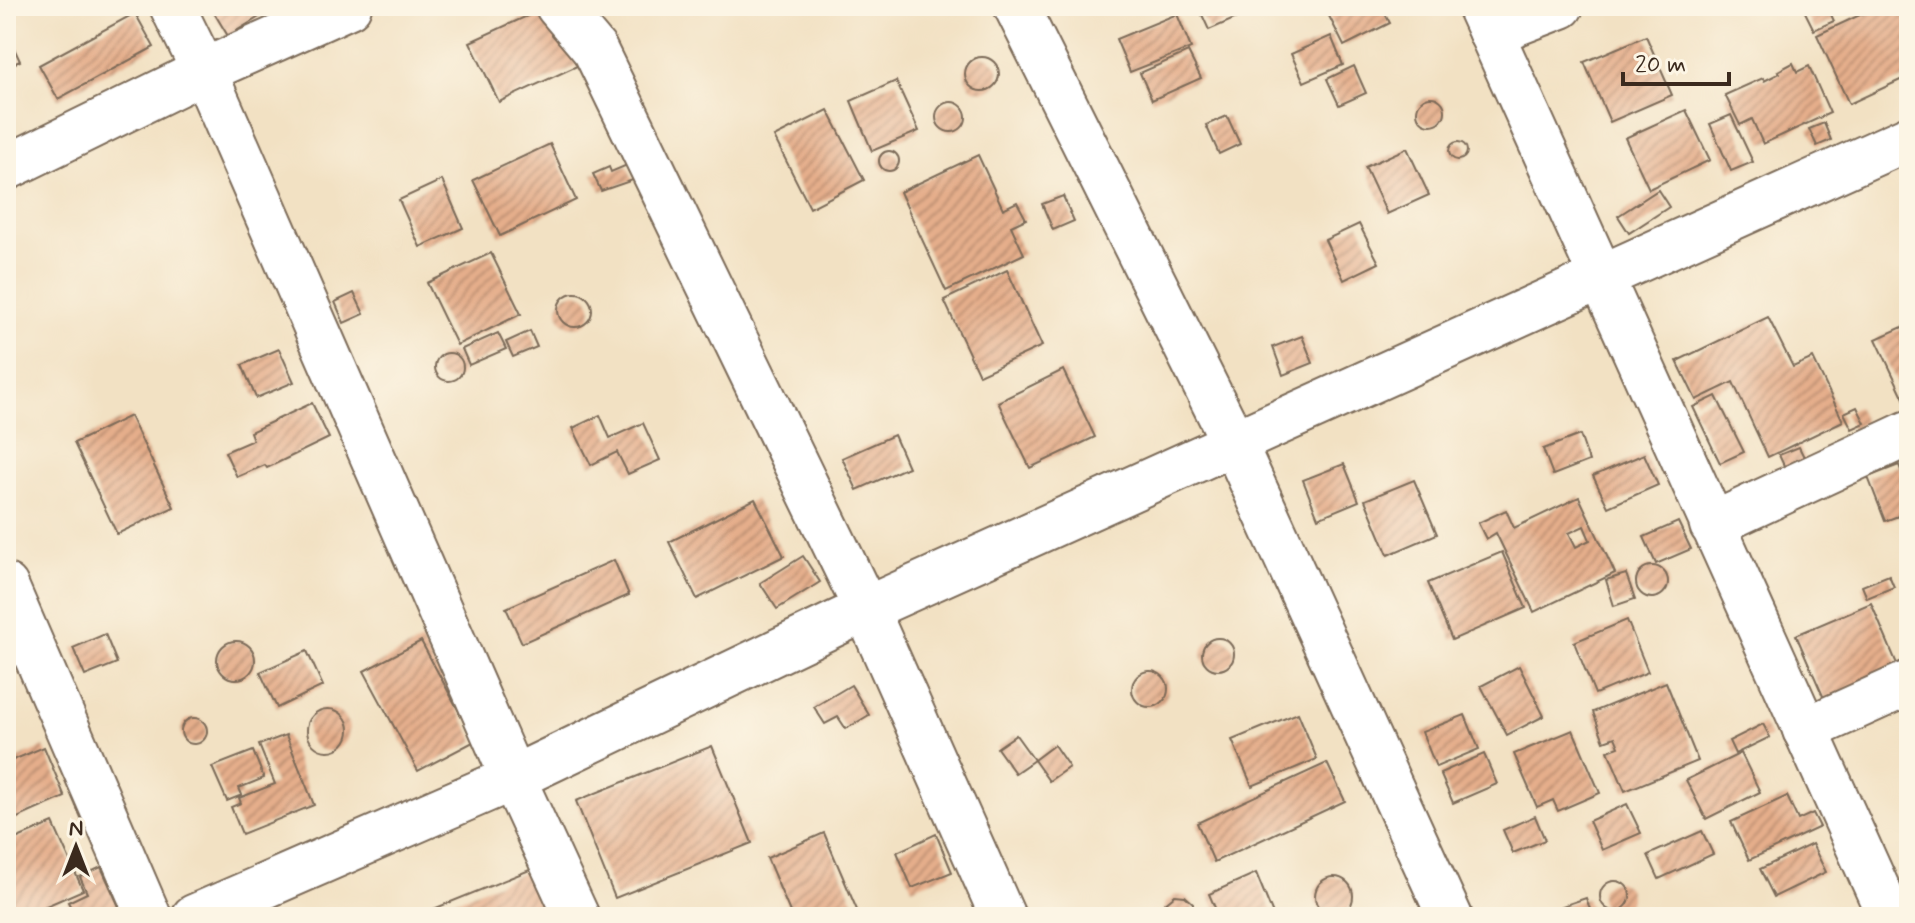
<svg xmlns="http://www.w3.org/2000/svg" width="1915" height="923" font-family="Mynerve,sans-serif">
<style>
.building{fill:url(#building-hatch);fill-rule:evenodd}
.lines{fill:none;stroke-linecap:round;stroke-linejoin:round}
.minor-casing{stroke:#7b6a58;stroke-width:48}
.minor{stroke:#fff;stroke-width:44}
</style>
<defs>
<pattern id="building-hatch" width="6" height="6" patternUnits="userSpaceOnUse" patternTransform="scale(2)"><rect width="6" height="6" fill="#e5ae8b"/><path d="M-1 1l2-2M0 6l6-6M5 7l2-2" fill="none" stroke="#bb8e71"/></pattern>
</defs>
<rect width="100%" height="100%" fill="#fcf5e5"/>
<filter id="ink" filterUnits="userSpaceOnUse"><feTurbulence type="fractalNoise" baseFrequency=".0125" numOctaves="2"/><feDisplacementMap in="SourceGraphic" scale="16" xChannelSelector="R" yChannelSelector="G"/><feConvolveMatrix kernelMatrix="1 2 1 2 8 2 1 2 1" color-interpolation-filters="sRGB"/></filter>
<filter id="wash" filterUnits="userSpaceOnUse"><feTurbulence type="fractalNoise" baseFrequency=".006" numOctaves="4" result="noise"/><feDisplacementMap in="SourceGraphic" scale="32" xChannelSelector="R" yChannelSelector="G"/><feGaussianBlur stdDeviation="1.8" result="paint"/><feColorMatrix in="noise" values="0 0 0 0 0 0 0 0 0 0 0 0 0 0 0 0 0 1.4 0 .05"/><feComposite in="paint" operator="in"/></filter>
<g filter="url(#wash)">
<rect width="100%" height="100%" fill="#f2e1c3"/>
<g id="blocks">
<g class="building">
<path d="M210,6H277L228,36Z"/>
<path d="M549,6L577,66L499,102L470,42Z"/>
<path d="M1198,6H1264L1209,30Z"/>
<path d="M1324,6H1381L1390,23L1344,46Z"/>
<path d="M1802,6H1827L1834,21L1814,30Z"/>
<path d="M1879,6H1909V76L1849,104L1817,35Z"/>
<path d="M135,13L154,47L58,99L39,65Z"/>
<path d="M1177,14L1191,48L1130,72L1116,39Z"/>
<path d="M6,31L20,61L6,67Z"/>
<path d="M1331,36L1343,65L1304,82L1291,54Z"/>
<path d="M1646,36L1672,95L1610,122L1584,62Z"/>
<path d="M1188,52L1201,78L1152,100L1140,73Z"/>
<circle cx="982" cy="74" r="17"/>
<path d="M1793,63L1797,72L1809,66L1830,113L1763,144L1752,119L1740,125L1725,95L1763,78L1764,81L1780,73L1778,71Z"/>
<path d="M1354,66L1366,93L1339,105L1327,79Z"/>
<path d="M896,81L919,131L872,151L851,101Z"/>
<circle cx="1431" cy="111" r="14"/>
<circle cx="951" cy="117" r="15"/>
<path d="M828,110L864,180L810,208L774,137Z"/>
<path d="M1686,110L1710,160L1649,189L1625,138Z"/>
<path d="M1731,115L1753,162L1731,171L1710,124Z"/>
<path d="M1227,116L1240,144L1219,154L1206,125Z"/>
<path d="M1824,123L1831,140L1817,146L1809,129Z"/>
<circle cx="1458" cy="151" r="9"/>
<path d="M550,144L576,200L500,236L473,180Z"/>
<path d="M1407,148L1429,195L1387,214L1365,167Z"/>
<circle cx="889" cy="161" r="10"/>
<path d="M978,155L1003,209L1017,202L1026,219L1011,226L1024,254L946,291L900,192Z"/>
<path d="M627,165L633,180L601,191L593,174L609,167L611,172Z"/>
<path d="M442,180L463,228L420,247L399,200Z"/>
<path d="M1658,190L1669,207L1629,233L1618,216Z"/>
<path d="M1063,196L1074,221L1053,230L1042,204Z"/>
<path d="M1359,224L1379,263L1344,280L1325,240Z"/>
<path d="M491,253L521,314L457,345L427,283Z"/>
<path d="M1007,270L1042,346L979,375L944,300Z"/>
<circle cx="575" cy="310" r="17"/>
<path d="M354,293L364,314L344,323L335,302Z"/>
<path d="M1768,317L1793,367L1813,358L1843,421L1768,457L1733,382L1696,400L1677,361Z"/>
<path d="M1909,324V409L1876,339Z"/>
<path d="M530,331L537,347L513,357L506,342Z"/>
<path d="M498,333L506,349L469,365L462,349Z"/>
<path d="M1302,336L1313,363L1283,375L1273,347Z"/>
<path d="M279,349L294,382L256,398L242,365Z"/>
<circle cx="449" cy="367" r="14"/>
<path d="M1063,370L1095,437L1030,468L998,402Z"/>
<path d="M1716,396L1744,452L1720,463L1693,407Z"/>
<path d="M312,403L329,438L267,468L265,465L237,477L225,452L253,440L250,432Z"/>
<path d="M1857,407L1865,423L1852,429L1844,413Z"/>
<path d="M600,415L610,438L643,423L660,460L628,474L617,452L591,465L573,428Z"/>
<path d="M130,416L174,507L117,534L74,443Z"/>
<path d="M894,435L908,467L857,490L842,458Z"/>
<path d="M1580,435L1589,461L1553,475L1543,449Z"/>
<path d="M1799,447L1806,461L1786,470L1779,455Z"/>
<path d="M1644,454L1658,485L1608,507L1593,476Z"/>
<path d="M1344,464L1359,501L1318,518L1303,480Z"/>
<path d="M1899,465L1909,492V512L1885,521L1868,477Z"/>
<path d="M1414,480L1437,534L1388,555L1365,500Z"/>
<path d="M1579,497L1615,573L1534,612L1496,533L1486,539L1478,523L1506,510L1514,528ZM1584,526L1590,540L1576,547L1569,533Z"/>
<path d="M755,499L784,556L697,599L669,542Z"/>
<path d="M1678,522L1691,549L1656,564L1644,537Z"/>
<path d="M1502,552L1526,608L1452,640L1428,583Z"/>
<path d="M803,556L820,582L777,609L760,583Z"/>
<path d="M614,560L629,595L522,643L506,608Z"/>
<circle cx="1652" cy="582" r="16"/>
<path d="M1626,574L1635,599L1614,606L1606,580Z"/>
<path d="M1889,575L1894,587L1867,598L1862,586Z"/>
<path d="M1871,603L1900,671L1826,703L1796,635Z"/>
<path d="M1627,620L1648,672L1595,694L1574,642Z"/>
<path d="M105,634L117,663L85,676L73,648Z"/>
<circle cx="1218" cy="654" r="16"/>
<circle cx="236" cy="660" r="19"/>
<path d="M421,641L475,741L418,771L364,671Z"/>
<path d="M307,651L323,686L277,708L260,672Z"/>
<path d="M1519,666L1544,716L1507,735L1481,686Z"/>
<circle cx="1150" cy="689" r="18"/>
<path d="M1666,682L1698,761L1625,791L1608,751L1619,747L1615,737L1604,741L1593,712Z"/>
<path d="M851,685L869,715L846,729L838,717L825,724L814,707Z"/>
<circle cx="328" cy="730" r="21"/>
<path d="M1298,713L1317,759L1252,786L1232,740Z"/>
<path d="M1465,715L1479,749L1436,767L1422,732Z"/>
<circle cx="194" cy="731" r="13"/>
<path d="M1763,724L1770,737L1735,754L1729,741Z"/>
<path d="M1573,730L1600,793L1558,811L1553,800L1537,807L1514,754Z"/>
<path d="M286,735L314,805L242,834L231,807L241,803L239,798L275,784L259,745Z"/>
<path d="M1016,735L1034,760L1015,773L997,748Z"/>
<path d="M1054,745L1069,767L1049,781L1034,760Z"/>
<path d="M712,746L752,843L615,898L576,801Z"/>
<path d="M44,747L65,797L6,823V763Z"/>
<path d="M253,751L264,778L239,788L242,795L227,801L212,767Z"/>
<path d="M1741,753L1760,792L1706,819L1686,780Z"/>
<path d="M1484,754L1497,784L1453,803L1440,773Z"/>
<path d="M1327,763L1345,801L1214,862L1197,823Z"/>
<path d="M1787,796L1798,820L1813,813L1820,827L1749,860L1731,822Z"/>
<path d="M1627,804L1641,833L1602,850L1589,821Z"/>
<path d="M1535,816L1545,840L1513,853L1503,830Z"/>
<path d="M53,823L83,890L21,917H6V843Z"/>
<path d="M1702,831L1713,854L1659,879L1648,855Z"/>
<path d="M824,833L860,917H792L767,858Z"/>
<path d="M936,834L952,872L912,888L897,852Z"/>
<path d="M1812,844L1826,872L1774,897L1760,869Z"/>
<path d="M101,867L121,911L108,917H76L68,902L87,893L80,877Z"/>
<path d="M532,869L552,917H414Z"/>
<path d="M1256,873L1274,917H1219L1209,894Z"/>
<circle cx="1334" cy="896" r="19"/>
<circle cx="1615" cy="896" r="15"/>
<path d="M1175,895L1185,896L1193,903V917H1163L1164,904Z"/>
<path d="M1586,898L1593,917H1566L1562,906Z"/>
</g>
</g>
</g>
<g filter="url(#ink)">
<use href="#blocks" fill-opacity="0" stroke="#7b6a58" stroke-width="2"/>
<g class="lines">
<defs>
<g id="minor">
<path d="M172,6L204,71L513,778L577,917"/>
<path d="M558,6L595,50L866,609L1003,917"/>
<path d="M1016,6L1234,443L1450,917"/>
<path d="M1479,6L1890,917"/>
<path d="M1491,33L1561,6"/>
<path d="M6,168L204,71L349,6"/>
<path d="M1712,525L1909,433"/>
<path d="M6,586L149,917"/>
<path d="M1805,730L1909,683"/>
<path d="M194,917L513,778L866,609L1909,138"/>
</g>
</defs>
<use href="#minor" class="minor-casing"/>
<use href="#minor" class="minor"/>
</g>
</g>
<rect width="1915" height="923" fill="none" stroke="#fcf5e5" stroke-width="32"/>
<g transform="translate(76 847)" stroke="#fcf5e5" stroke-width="6" paint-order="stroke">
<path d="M0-6L14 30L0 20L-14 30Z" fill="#3b2a1e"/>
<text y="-12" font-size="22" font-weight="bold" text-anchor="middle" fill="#3b2a1e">N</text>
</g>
<path d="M1623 72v12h106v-12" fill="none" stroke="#3b2a1e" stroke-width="4"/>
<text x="1635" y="72" font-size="24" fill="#3b2a1e" stroke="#fcf5e5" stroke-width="6" paint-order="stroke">20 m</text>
</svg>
